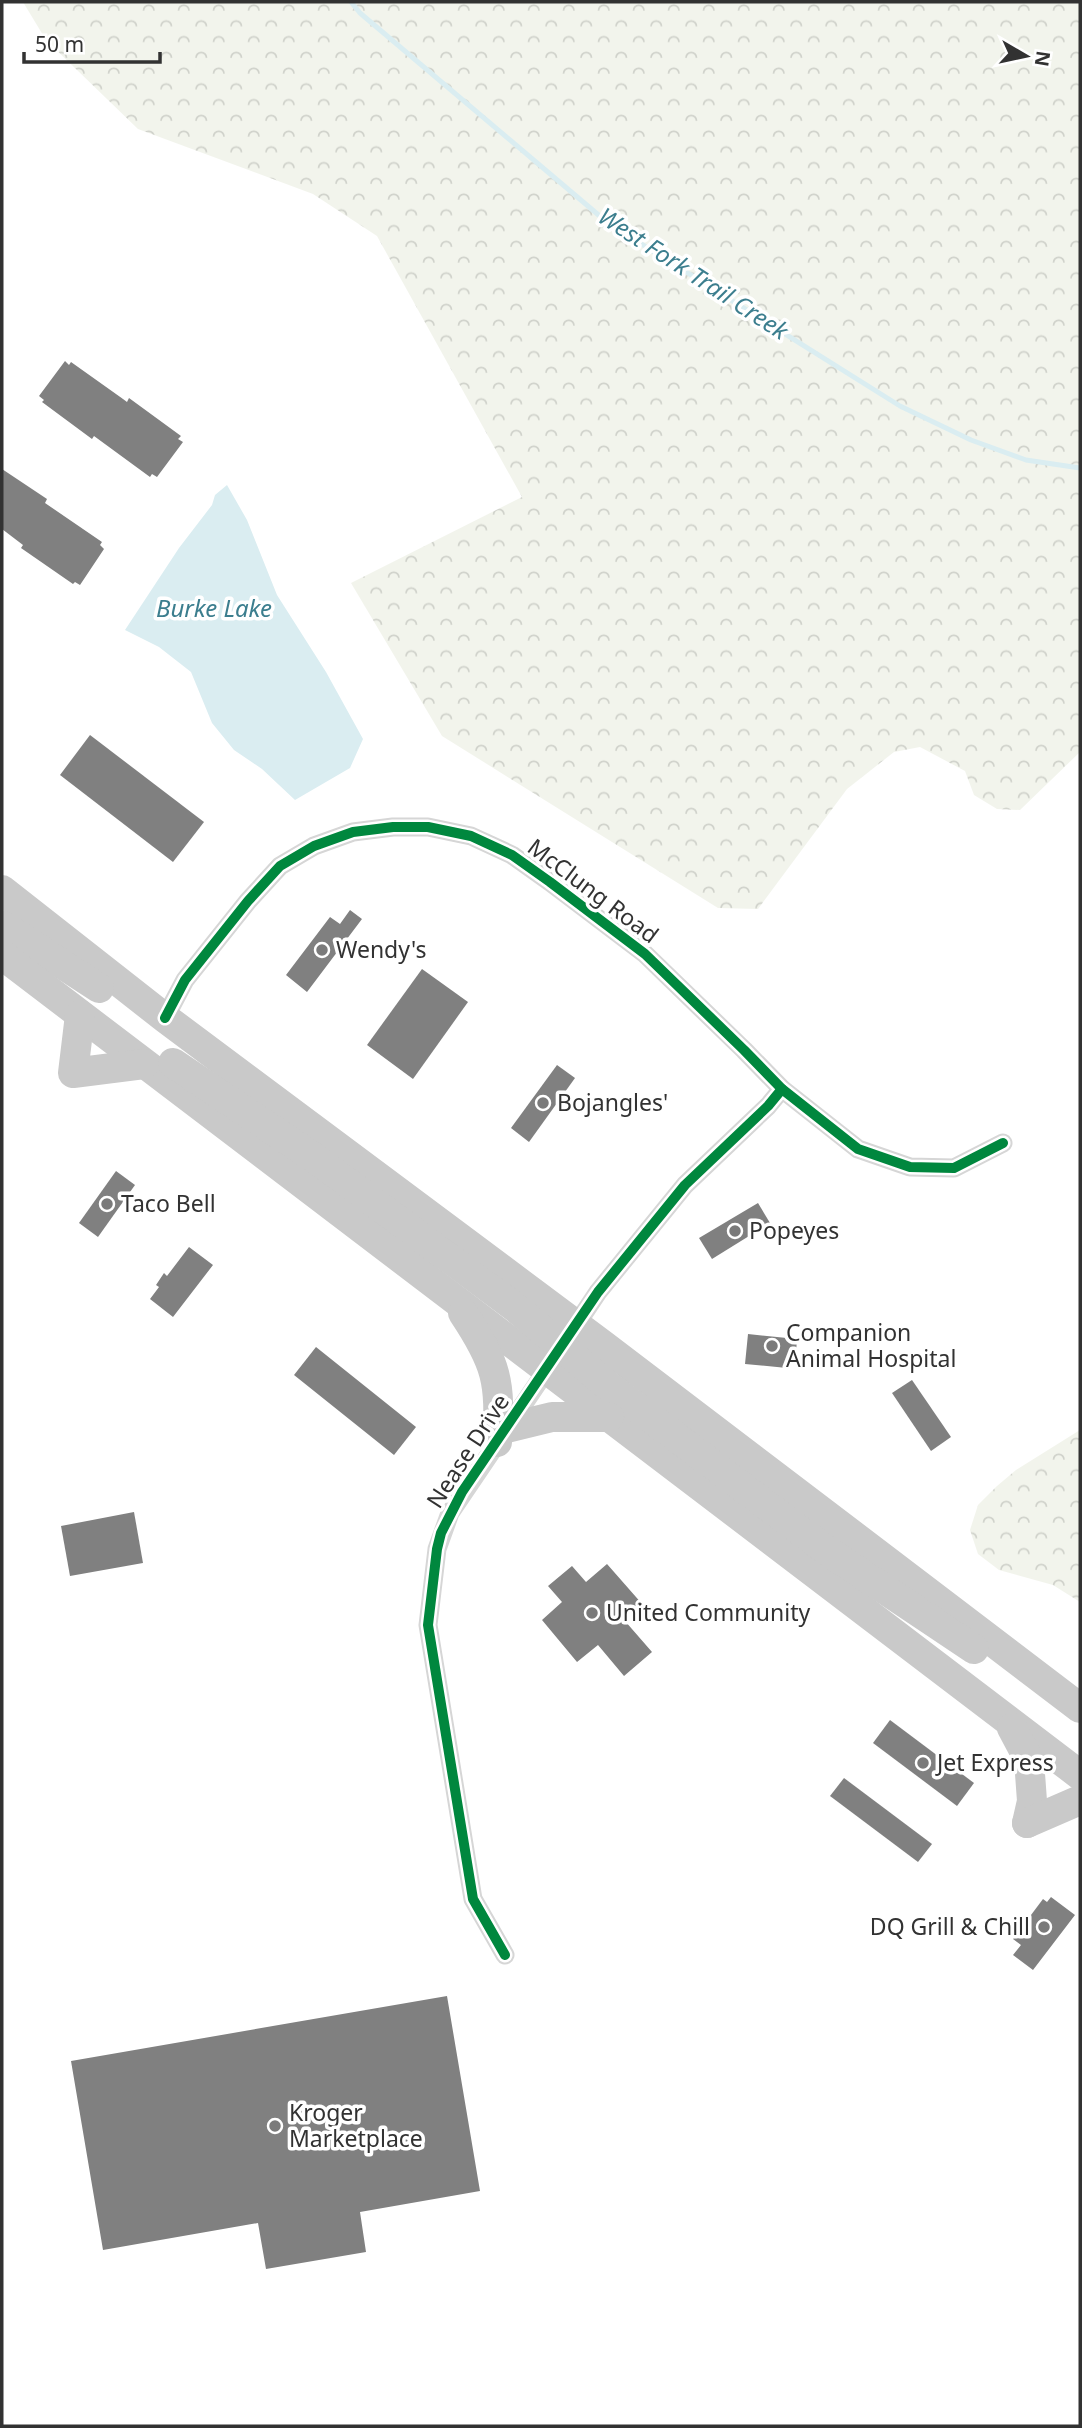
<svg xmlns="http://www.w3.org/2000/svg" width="1082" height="2428" font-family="'Noto Sans',sans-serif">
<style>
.forest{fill:url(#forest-crowns)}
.water{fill:#daedf1}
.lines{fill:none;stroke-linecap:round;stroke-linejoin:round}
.stream{stroke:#daedf1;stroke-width:5}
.building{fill:#808080}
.minor{stroke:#d6d6d6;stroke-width:19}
.primary{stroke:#c9c9c9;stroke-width:30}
.cycleway-casing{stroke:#fff;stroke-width:15}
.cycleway{stroke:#00873e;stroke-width:10}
.poi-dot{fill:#7a7a7a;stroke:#fff;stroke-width:2.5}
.labels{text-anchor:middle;stroke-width:7;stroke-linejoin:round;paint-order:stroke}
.street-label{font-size:23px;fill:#323232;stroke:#fff}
.poi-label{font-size:23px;fill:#323232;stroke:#fff;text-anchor:start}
.water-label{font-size:24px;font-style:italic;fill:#3c7e8e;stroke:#fff}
</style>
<defs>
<pattern id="forest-crowns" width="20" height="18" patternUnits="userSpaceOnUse" patternTransform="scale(1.75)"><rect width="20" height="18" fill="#f2f4ec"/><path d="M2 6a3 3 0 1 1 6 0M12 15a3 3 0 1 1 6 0" fill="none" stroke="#d0d2cb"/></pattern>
</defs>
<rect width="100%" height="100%" fill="#fff"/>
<g class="forest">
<path d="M23,2H1080V752L1020,810L997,809L974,795L965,771L920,747L894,752L847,789L758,909L718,908L442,736L351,583L522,497L377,236L313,194L138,129L46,40Z"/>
<path d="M1080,1430V1602L1053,1585L999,1570L978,1554L970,1530L978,1505L997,1486L1016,1470Z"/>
</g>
<path class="water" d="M227,485L247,520L277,595L326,672L363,739L350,768L295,800L262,769L234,750L212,723L191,672L159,647L125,630L179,548L212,505L215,495Z"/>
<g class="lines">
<path class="stream" d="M351,2L360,13L608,223L900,406L971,440L1026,460L1080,468"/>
</g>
<g class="building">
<path d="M65,361L69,365L71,362L123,399L127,402L129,398L181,436L178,439L183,442L157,477L152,474L150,477L94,436L92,439L42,402L44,400L39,396Z"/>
<path d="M2,469L47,499L45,503L102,542L100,545L104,549L80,585L75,582L73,584L21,548L23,545L2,529Z"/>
<path d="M90,735L204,822L173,862L60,775Z"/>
<path d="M350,910L362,919L307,992L286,975L330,917L340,924Z"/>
<path d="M422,969L468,1002L413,1079L367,1045Z"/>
<path d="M557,1065L575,1078L529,1142L511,1128Z"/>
<path d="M116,1171L135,1185L98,1237L79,1223Z"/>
<path d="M758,1203L770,1223L712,1259L699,1238Z"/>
<path d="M189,1247L213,1265L173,1317L150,1299L159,1287L156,1285L164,1273L167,1276Z"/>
<path d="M748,1334L797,1339L796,1353L789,1352L787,1368L745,1364Z"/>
<path d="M316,1347L416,1427L394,1455L294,1375Z"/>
<path d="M912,1380L951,1437L931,1451L892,1393Z"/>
<path d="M134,1512L143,1563L70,1576L61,1526Z"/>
<path d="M607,1564L643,1605L625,1621L652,1652L624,1676L598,1645L577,1662L542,1620L562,1602L548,1586L572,1566L586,1582Z"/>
<path d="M890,1720L974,1783L957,1806L873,1743Z"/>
<path d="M844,1778L932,1844L918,1862L830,1796Z"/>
<path d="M1051,1897L1075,1915L1033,1970L1013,1955L1021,1945L1013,1939L1043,1899L1047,1902Z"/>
<path d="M447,1996L480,2191L360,2212L366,2252L266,2269L258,2223L103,2250L71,2061Z"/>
</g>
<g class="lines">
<g class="minor">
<path d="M165,1018L185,980L248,901L280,866L314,846L353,832L393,827H428L471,836L512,855L550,882L645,954L744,1050L782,1089L858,1149L910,1167L954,1168L1003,1143"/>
<path d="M570,1334L598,1292L685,1185L768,1106L782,1089"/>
<path d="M505,1955L473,1899L428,1625L437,1549L450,1513L552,1362"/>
</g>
<g class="primary">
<path d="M2,890L165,1018L603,1345L1080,1708"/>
<path d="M2,925L99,988"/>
<path d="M2,955L1080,1775"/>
<path d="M80,1015L73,1073L144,1064"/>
<path d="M173,1063L316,1159L516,1308L607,1385L826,1550L974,1649"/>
<path d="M463,1313C497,1364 501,1382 497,1442"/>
<path d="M507,1428L552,1417H609"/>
<path d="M1012,1728L1029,1760L1032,1801L1027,1823"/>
<path d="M1027,1823L1080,1800"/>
</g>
<defs>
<g id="cycleway">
<path d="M165,1018L185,980L248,901L280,866L314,846L353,832L393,827H428L471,836L512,855L550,882L645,954L744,1050L782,1089L858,1149L910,1167L954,1168L1003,1143"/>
<path d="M505,1955L473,1899L428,1625L437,1549L441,1533L462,1492L598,1292L685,1185L768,1106L782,1089"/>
</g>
</defs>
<use href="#cycleway" class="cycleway-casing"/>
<use href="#cycleway" class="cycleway"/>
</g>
<g class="poi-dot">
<circle cx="322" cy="950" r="7"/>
<circle cx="543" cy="1103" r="7"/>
<circle cx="107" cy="1204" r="7"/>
<circle cx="735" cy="1231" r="7"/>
<circle cx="772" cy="1346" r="7"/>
<circle cx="592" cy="1613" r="7"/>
<circle cx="923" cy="1763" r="7"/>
<circle cx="1044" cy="1927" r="7"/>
<circle cx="275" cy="2126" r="7"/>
</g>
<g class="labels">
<g class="street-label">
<text transform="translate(593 891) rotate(37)" y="8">McClung Road</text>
<text transform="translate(468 1451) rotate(-57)" y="8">Nease Drive</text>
</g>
<g class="poi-label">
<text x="336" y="958">Wendy's</text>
<text x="557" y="1111">Bojangles'</text>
<text x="121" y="1212">Taco Bell</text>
<text x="749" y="1239">Popeyes</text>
<text x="786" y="1341">Companion<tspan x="786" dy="26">Animal Hospital</tspan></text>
<text x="606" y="1621">United Community</text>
<text x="937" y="1771">Jet Express</text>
<text x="1030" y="1935" text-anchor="end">DQ Grill &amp; Chill</text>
<text x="289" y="2121">Kroger<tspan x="289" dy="26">Marketplace</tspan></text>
</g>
<g class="water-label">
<text transform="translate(693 274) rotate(33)" y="8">West Fork Trail Creek</text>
<text x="214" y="617">Burke Lake</text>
</g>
</g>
<rect width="1082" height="2428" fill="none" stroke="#323232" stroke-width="7"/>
<g transform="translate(1026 56) rotate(99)" stroke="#ffffff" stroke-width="5" paint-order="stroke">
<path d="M0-5L12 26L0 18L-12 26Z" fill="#323232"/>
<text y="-10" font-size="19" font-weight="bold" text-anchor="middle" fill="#323232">N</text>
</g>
<path d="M24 52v10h136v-10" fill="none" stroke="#323232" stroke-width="3.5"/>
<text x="35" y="52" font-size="21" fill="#323232" stroke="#ffffff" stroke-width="5" paint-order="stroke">50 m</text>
</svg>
